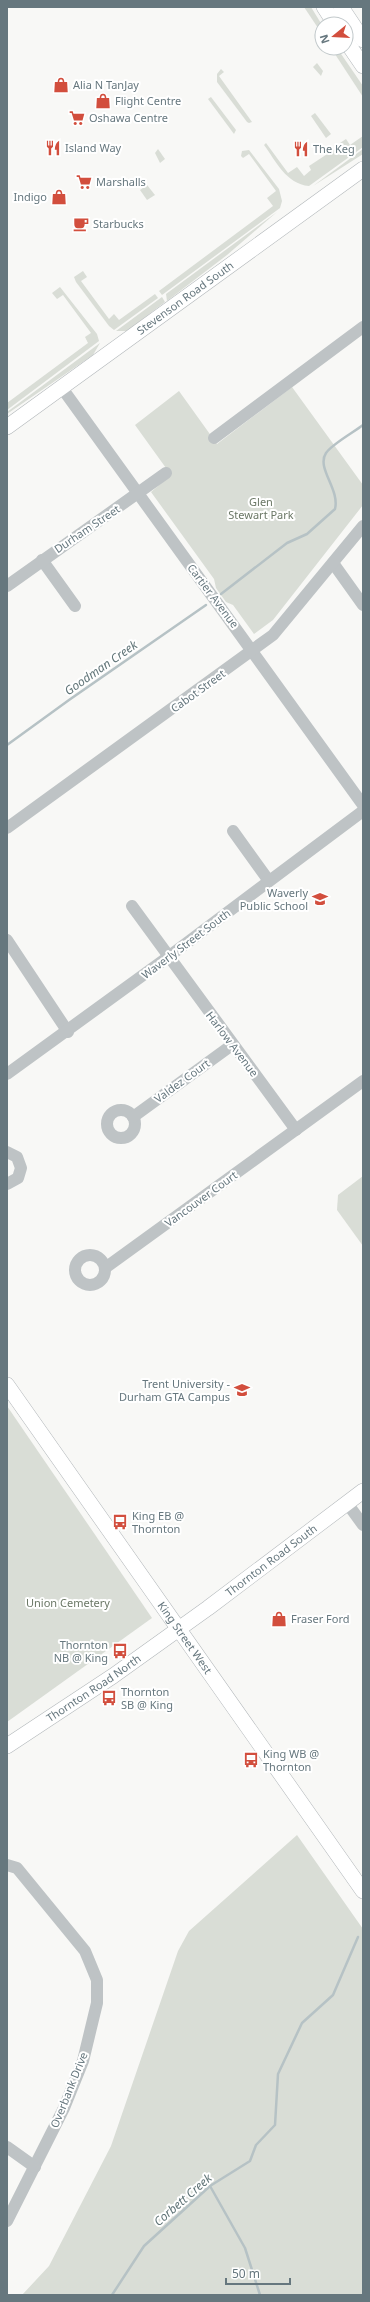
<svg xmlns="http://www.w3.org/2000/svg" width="370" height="2302" font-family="'Noto Sans',sans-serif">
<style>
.green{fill:#d9ddd6}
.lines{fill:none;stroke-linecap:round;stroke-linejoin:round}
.stream{stroke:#b6c2c5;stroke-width:2.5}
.major-casing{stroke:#b2b7ba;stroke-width:16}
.minor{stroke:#bec3c5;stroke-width:12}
.major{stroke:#fff;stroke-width:15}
.labels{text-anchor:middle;stroke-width:4;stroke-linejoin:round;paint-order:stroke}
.poi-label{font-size:11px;fill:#66777e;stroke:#fff;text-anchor:start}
.street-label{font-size:11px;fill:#66777e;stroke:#fff}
.park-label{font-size:11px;fill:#6a7765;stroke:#fff}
.water-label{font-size:12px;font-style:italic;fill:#617578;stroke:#fff}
</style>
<rect width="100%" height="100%" fill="#f8f8f6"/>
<g class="green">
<path d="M304,7H311L322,25V34Z"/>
<path d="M331,48H337L363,86V97Z"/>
<path d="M317,63L323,71L321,76L313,67Z"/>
<path d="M221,69L224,72L219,76L252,122L249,123L247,122L217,82V74Z"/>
<path d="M211,97L236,130L234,134L208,99Z"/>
<path d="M315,113L331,134L326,138L311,116Z"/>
<path d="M363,136V147L309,186C286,184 276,161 264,145L266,143L288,173L297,167L304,176L311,170L309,166L341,145L340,143L346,139L350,145Z"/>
<path d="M158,149L165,159L160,163L155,153Z"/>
<path d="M363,149V154L313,186Z"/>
<path d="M249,150L279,189L282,201L280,208L162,295L159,291L273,206L267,198L276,191L249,154L243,158L241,156L242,151Z"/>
<path d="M147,185L155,195L147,200L140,190Z"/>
<path d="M277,212L227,255L167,301L166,294Z"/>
<path d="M83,271L87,277L81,281L109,319L114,314L119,320L155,294L158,298L114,330L109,326L76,282L74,277Z"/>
<path d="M60,287L97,334L99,341L7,410V403L88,343L85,337L91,333L63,295L57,299L52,293Z"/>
<path d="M162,297L165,302L127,331H116Z"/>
<path d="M100,343L93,355L7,414V412Z"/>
<path d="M292,387L363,485V505L273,620L254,634L233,605L226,602L216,588L214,579L151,492L171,475L135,425L179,391L217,444Z"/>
<path d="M363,1176V1246L337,1210L338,1195Z"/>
<path d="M7,1406L152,1618L7,1722Z"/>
<path d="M297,1835L363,1929V2295H22L49,2266L111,2146L178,1951L189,1931Z"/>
</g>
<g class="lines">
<g class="stream">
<path d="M221,594L287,543L307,534L335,509C340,489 316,468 326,453C332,444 354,432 363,425"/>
<path d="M7,745L69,700L206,605"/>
<path d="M210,2186L245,2248L260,2295"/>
<path d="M112,2295L144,2246L210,2186L250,2161L256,2145L275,2125L278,2074L302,2023L333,1995L358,1937"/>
</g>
<defs>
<g id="major">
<path d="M324,7L335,24"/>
<path d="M341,7L363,40"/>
<path d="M346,41L363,66"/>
<path id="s1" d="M7,427L363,169"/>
<path id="s2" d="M7,1385L363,1891"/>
<path id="s3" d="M7,1746L113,1676L208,1608L363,1491"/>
</g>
</defs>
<use href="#major" class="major-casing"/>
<g class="minor">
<path d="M62,388L363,805"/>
<path d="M214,438L363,327"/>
<path d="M42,560L75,606"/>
<path d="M333,563L363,605"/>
<path d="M7,586L166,473"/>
<path d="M7,828L273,635L363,526"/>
<path d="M233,831L269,881"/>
<path d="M132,906L296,1130"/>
<path d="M7,940L68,1032"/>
<path d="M7,1074L168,957L363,811"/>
<circle cx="121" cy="1124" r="14"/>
<path d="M133,1117L232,1045"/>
<path d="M7,1152L17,1157L21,1168L18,1178L7,1184"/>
<circle cx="90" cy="1270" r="15"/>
<path d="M105,1268L363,1081"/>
<path d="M347,1503L363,1525"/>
<path d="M7,1865L17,1868L85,1951L97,1980V2003L83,2061L64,2108L7,2221"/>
<path d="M7,2147L35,2167"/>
</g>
<use href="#major" class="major"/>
</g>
<defs>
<symbol id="shop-bare" viewBox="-9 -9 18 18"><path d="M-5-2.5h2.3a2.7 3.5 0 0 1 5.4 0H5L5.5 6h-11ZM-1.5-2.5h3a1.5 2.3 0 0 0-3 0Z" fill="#d24e3d" stroke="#fff" stroke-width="2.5" paint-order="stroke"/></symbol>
<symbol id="supermarket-bare" viewBox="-9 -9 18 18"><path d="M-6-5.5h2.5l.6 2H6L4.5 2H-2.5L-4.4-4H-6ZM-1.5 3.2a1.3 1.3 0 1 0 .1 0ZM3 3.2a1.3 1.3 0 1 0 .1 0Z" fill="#d24e3d" stroke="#fff" stroke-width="2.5" paint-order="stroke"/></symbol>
<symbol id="restaurant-bare" viewBox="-9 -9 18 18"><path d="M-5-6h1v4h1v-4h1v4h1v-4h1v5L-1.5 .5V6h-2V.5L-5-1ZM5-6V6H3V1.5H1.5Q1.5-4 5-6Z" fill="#d24e3d" stroke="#fff" stroke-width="2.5" paint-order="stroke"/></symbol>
<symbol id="cafe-bare" viewBox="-9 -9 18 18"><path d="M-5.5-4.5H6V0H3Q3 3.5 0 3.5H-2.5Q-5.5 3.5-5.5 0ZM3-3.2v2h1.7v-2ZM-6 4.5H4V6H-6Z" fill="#d24e3d" stroke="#fff" stroke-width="2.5" paint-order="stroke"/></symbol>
<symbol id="school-bare" viewBox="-9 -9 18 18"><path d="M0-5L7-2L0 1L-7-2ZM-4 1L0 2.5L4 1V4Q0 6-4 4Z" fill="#d24e3d" stroke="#fff" stroke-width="2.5" paint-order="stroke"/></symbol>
<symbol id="university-bare" viewBox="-9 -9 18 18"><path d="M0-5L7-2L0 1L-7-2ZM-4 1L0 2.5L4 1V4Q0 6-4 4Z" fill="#d24e3d" stroke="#fff" stroke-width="2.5" paint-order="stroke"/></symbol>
<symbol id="bus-bare" viewBox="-9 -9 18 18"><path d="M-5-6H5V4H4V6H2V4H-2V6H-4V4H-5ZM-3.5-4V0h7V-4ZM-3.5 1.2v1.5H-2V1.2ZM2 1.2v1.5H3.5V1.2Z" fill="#d24e3d" stroke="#fff" stroke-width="2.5" paint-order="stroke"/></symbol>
</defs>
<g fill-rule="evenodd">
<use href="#shop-bare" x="50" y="74" width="22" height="22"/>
<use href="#shop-bare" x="92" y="90" width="22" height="22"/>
<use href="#supermarket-bare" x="66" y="107" width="22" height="22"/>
<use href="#restaurant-bare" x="42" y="137" width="22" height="22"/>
<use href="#restaurant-bare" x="290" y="138" width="22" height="22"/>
<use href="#supermarket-bare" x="73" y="171" width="22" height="22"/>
<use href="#shop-bare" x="48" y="186" width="22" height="22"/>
<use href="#cafe-bare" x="70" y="213" width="22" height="22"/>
<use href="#school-bare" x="309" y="888" width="22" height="22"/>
<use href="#university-bare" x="231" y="1379" width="22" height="22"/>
<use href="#bus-bare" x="109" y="1511" width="22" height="22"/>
<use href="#shop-bare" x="268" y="1608" width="22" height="22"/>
<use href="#bus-bare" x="109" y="1640" width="22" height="22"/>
<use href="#bus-bare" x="98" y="1687" width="22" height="22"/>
<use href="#bus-bare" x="240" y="1749" width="22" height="22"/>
</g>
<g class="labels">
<g class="poi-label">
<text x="73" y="89">Alia N TanJay</text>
<text x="115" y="105">Flight Centre</text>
<text x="89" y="122">Oshawa Centre</text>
<text x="65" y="152">Island Way</text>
<text x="313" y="153">The Keg</text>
<text x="96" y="186">Marshalls</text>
<text x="47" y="201" text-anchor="end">Indigo</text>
<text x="93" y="228">Starbucks</text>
<text x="308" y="897" text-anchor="end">Waverly<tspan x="308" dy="13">Public School</tspan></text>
<text x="230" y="1388" text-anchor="end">Trent University -<tspan x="230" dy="13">Durham GTA Campus</tspan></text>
<text x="132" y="1520">King EB @<tspan x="132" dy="13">Thornton</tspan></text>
<text x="291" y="1623">Fraser Ford</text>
<text x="108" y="1649" text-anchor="end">Thornton<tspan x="108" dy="13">NB @ King</tspan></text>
<text x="121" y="1696">Thornton<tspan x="121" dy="13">SB @ King</tspan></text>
<text x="263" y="1758">King WB @<tspan x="263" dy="13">Thornton</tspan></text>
</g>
<g class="street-label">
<text dy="4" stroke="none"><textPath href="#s1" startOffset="220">Stevenson Road South</textPath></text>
<text transform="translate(87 529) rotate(-34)" y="4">Durham Street</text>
<text transform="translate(213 596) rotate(53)" y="4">Cartier Avenue</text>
<text transform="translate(198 691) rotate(-36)" y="4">Cabot Street</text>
<text transform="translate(186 944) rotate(-37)" y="4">Waverly Street South</text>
<text transform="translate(232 1044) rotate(53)" y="4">Harlow Avenue</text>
<text transform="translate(182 1081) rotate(-36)" y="4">Valdez Court</text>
<text transform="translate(201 1199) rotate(-36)" y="4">Vancouver Court</text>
<text dy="4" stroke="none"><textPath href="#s3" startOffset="323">Thornton Road South</textPath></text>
<text dy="4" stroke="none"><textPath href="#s2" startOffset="309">King Street West</textPath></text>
<text dy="4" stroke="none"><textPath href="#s3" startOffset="104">Thornton Road North</textPath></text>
<text transform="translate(69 2090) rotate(-68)" y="4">Overbank Drive</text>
</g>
<g class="park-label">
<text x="261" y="506">Glen<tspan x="261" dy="13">Stewart Park</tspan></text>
<text x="68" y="1607">Union Cemetery</text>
</g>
<g class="water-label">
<text transform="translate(101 668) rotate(-35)" y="4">Goodman Creek</text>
<text transform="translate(183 2200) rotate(-41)" y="4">Corbett Creek</text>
</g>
</g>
<rect width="370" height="2302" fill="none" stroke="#66777e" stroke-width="16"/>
<g transform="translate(334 36) rotate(252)"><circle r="19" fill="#ffffff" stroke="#c2c9cb"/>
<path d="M0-3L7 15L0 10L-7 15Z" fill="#d24e3d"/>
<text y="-6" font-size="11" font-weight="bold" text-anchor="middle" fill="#66777e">N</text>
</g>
<path d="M226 2278v6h64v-6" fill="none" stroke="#66777e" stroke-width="2"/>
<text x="232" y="2278" font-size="12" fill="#66777e" stroke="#ffffff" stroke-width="3" paint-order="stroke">50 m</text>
</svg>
